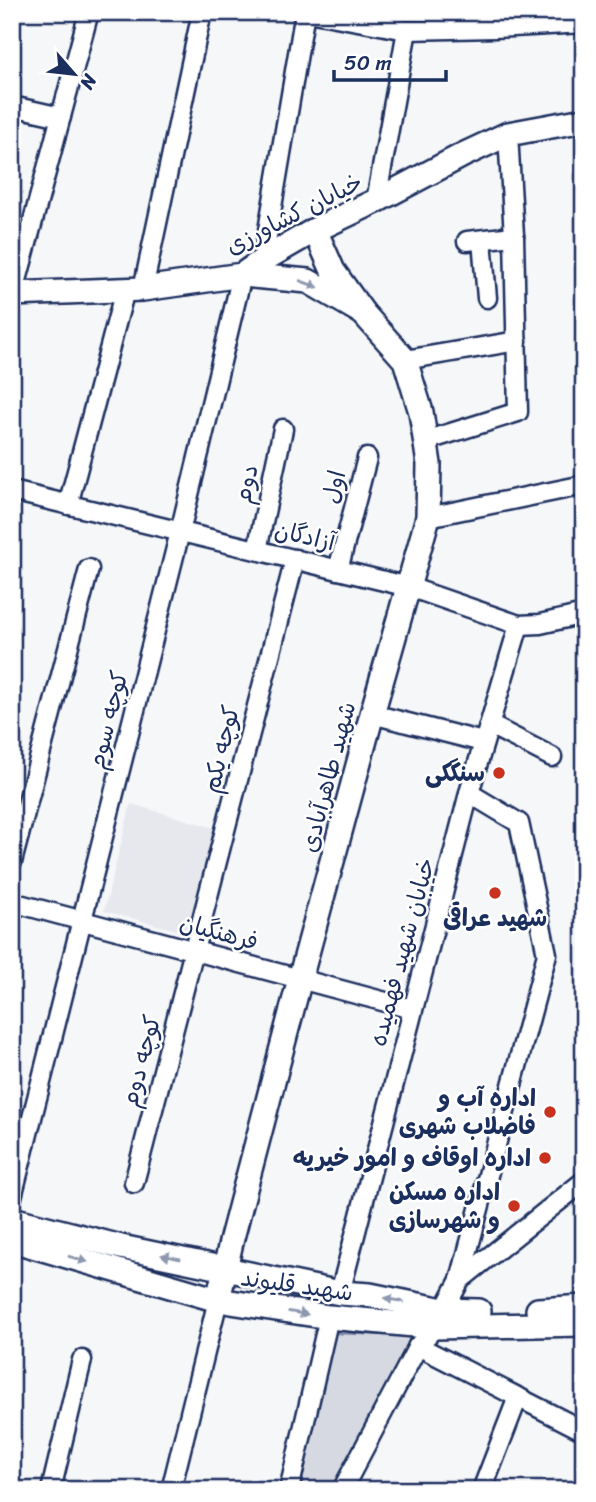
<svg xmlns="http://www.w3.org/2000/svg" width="596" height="1502" font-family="Sriracha,'Playpen Sans Arabic',sans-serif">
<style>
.built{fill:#e6e8ee}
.green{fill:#d6d9e2;stroke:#7884a0;stroke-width:2}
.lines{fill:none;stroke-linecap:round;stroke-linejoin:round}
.street-casing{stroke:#1b2f5e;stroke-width:23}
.secondary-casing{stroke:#1b2f5e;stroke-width:28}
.street{stroke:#fff;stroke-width:18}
.secondary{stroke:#fff;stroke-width:23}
.oneway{fill:#8d97ae}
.poi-dot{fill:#c8321e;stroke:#fff;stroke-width:2.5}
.labels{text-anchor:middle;stroke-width:5;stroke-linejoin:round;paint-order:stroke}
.street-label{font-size:24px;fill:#1b2f5e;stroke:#fff}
.poi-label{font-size:24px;font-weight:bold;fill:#1b2f5e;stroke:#fff;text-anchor:end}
</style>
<rect width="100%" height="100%" fill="#f6f7f9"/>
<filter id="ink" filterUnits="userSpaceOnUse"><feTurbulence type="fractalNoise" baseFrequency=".0143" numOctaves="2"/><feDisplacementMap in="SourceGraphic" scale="14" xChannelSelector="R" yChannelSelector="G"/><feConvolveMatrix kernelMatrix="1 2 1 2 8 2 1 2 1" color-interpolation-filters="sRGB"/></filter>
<g filter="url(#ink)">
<path class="built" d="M131,804L218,829L188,933L104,911Z"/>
<path class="green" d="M331,1333L411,1336L398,1370L335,1490H293Z"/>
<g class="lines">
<defs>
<g id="street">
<path d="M308,12L407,30L495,28L584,23"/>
<path d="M12,106L61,117"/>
<path d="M376,201L407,30"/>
<path d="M482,240L487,298"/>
<path d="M467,241L514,236"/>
<path d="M263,260L305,12"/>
<path d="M143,289L202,12"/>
<path d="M12,299L89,12"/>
<path d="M405,360L517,341"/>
<path d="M425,441L518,412L514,236L508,134"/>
<path d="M12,491L409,587L519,625L540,624L584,614"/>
<path d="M68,505L125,290"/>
<path d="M428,517L584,485"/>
<path d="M257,550L283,429"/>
<path d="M338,570L367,458"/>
<path d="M372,714L483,742"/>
<path d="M490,725L552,757"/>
<path d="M12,862L89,569"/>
<path d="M12,902L412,1009"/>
<path d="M134,1183L295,559"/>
<path d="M12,1197L180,532L242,275"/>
<path d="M460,1280L547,954L519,823L469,793"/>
<path d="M340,1293L469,793L519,625"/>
<path d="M418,1346L584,1431"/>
<path d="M51,1490L82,1360"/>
<path d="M171,1490L218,1300"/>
<path d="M289,1490L329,1317"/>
<path d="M342,1490L418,1346L435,1327L460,1280L584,1181"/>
<path d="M482,1490L518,1397"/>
</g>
<g id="secondary">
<path d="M242,275L308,281L363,313L333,271L315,230"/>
<path d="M12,294L143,289L242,275L263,260L315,230L376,201L463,155L508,134L584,120"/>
<path d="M12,1219L121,1247L340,1293L370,1295L443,1310L479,1311"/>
<path d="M12,1240L218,1300L329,1317L435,1327L584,1324"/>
<path d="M218,1300L232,1238L300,979L372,714L428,517L429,464L421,412L405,360L363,313"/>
<path d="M538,1310L584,1307"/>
</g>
</defs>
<use href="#street" class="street-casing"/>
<use href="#secondary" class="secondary-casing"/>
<use href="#street" class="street"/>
<use href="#secondary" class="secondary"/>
</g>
<defs><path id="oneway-solid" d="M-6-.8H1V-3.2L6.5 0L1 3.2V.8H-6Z" transform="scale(1.75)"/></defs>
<g class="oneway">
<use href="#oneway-solid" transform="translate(309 284) rotate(20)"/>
<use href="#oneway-solid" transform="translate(171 1257) rotate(-168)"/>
<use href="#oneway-solid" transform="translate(78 1259) rotate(16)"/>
<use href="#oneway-solid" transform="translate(394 1300) rotate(-168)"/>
<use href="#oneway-solid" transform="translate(298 1313) rotate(9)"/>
</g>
</g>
<g class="poi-dot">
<circle cx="499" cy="773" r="7"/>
<circle cx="495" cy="893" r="7"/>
<circle cx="550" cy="1112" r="7"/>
<circle cx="545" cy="1158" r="7"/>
<circle cx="514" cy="1206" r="7"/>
</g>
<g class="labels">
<g class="street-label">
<text transform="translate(294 214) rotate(-27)" y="8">خیابان کشاورزی</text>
<text transform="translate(246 484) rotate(-78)" y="8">دوم</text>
<text transform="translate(334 487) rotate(-76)" y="8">اول</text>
<text transform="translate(305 536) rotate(13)" y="8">آزادگان</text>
<text transform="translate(108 720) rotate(-76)" y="8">کوچه سوم</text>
<text transform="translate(221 749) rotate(-76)" y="8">کوچه یکم</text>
<text transform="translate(328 777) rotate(-75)" y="8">شهید طاهرآبادی</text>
<text transform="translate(219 932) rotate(15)" y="8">فرهنگیان</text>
<text transform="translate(402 952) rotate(-75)" y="8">خیابان شهید فهمیده</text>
<text transform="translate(141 1061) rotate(-75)" y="8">کوچه دوم</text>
<text transform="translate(297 1285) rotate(8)" y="8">شهید قلیوند</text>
</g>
<g class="poi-label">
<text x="485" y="781">سنگکی</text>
<text x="495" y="926" text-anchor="middle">شهید عراقی</text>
<text x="536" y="1106">اداره آب و<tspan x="536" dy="28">فاضلاب شهری</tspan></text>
<text x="531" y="1166">اداره اوقاف و امور خیریه</text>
<text x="500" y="1200">اداره مسکن<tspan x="500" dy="28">و شهرسازی</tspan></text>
</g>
</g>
<rect width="596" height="1502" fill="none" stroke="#fff" stroke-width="42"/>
<rect x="21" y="21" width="554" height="1460" fill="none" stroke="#1b2f5e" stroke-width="2.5" filter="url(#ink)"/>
<g transform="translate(74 74) rotate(118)" stroke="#ffffff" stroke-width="5" paint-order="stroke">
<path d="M0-5L12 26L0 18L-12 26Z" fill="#1b2f5e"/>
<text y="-10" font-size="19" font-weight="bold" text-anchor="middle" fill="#1b2f5e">N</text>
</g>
<path d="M334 70v10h112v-10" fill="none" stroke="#1b2f5e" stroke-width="3.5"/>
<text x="344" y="70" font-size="21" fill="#1b2f5e" stroke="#ffffff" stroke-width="5" paint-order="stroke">50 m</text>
</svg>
